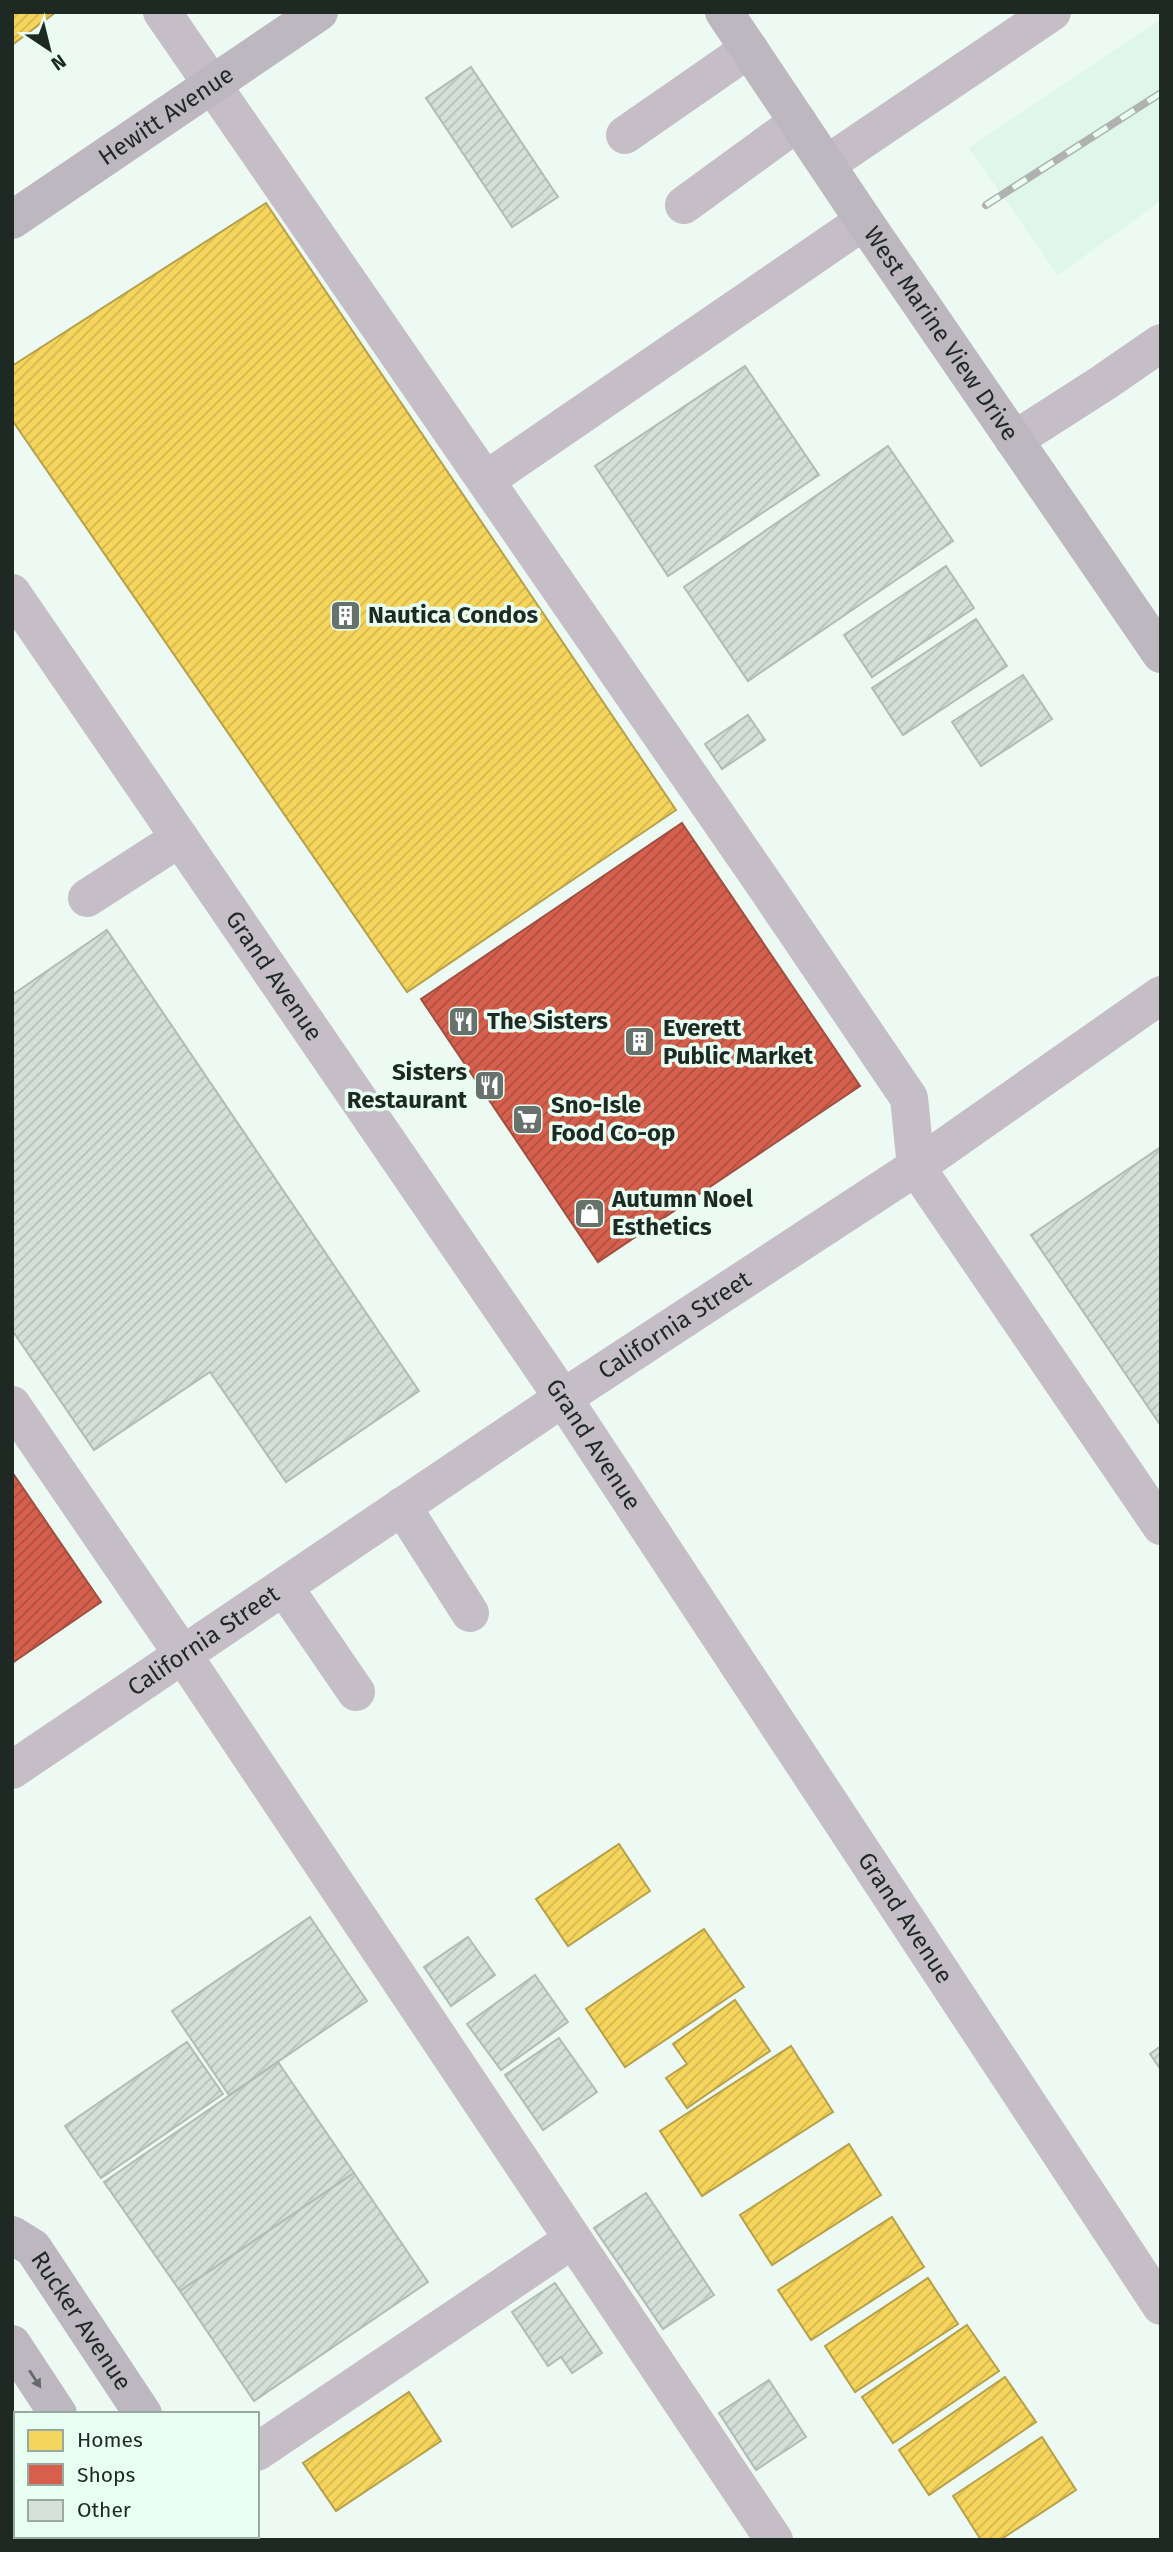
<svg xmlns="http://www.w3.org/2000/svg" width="1173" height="2552" font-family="'Fira Sans',sans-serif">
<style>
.built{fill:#def7ea}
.homes{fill:url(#homes-hatch);stroke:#b6a14b;stroke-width:2}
.shops{fill:url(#shops-hatch);stroke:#9f5041;stroke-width:2}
.building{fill:url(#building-hatch);stroke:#b2bcb7;stroke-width:2}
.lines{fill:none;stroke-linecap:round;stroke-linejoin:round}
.minor{stroke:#c6bec7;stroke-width:38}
.major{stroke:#bdb7bf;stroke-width:38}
.rail-casing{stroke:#b0b2b2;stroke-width:8}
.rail{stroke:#e8fef2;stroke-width:5;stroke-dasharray:16;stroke-linecap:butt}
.oneway{fill:#66696a}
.labels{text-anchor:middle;stroke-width:7;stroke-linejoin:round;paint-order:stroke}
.street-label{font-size:24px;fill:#1f2924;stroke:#e8fef2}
.poi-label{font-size:24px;font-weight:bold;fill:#1f2924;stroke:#e8fef2;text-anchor:start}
</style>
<defs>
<pattern id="homes-hatch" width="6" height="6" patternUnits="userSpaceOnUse" patternTransform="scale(1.75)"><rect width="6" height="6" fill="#f6d55c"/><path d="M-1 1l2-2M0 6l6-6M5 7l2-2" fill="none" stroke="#d2b750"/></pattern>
<pattern id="shops-hatch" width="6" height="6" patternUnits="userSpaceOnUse" patternTransform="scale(1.75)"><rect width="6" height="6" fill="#d6604d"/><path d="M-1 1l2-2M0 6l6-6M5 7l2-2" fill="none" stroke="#ad4f40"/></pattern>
<pattern id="building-hatch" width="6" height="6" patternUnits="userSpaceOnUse" patternTransform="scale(1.75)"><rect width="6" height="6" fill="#d5e0da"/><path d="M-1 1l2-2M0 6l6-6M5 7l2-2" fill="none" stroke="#b6c0bb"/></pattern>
</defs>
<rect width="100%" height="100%" fill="#edf9f3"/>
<path class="built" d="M1161,19V201L1058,275L969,148Z"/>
<g class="homes">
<path d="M12,12H56L12,45Z"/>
<path d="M266,203L676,810L407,992L12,420V366Z"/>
<path d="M619,1844L650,1891L568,1946L536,1899Z"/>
<path d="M704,1929L744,1987L625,2067L586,2009Z"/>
<path d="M735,2000L770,2051L687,2108L666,2078L687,2064L673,2044Z"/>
<path d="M791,2046L833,2112L702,2196L660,2131Z"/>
<path d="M849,2144L881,2195L772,2265L740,2215Z"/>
<path d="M892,2217L924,2267L811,2340L778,2290Z"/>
<path d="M928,2278L958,2324L855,2392L825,2346Z"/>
<path d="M967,2325L999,2371L893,2443L862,2397Z"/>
<path d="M1005,2377L1036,2422L929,2495L899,2450Z"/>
<path d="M409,2392L441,2441L336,2511L303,2463Z"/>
<path d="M1042,2437L1076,2490L1000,2540H981L953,2496Z"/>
</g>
<g class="shops">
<path d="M682,823L860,1086L598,1262L421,999Z"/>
<path d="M12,1472L101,1602L12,1663Z"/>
</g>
<g class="building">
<path d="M471,67L558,197L512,227L426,98Z"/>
<path d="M745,366L819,475L668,576L595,466Z"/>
<path d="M888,446L953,541L748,681L684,587Z"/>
<path d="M946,566L974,608L872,677L844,635Z"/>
<path d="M976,619L1007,666L903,735L872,688Z"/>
<path d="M1023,675L1052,719L981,766L952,722Z"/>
<path d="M748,715L765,740L722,769L705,744Z"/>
<path d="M107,930L419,1391L286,1482L210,1372L94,1450L12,1330V995Z"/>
<path d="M1161,1147V1426L1031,1235Z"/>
<path d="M310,1917L367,2001L229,2095L172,2011Z"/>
<path d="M468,1937L495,1975L451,2006L424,1967Z"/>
<path d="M535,1975L568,2022L501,2070L467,2024Z"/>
<path d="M559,2038L597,2092L543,2130L505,2075Z"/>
<path d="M187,2042L223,2094L101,2178L65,2126Z"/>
<path d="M1161,2046V2070L1150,2054Z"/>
<path d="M278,2062L354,2173L180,2291L104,2182Z"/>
<path d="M354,2173L428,2282L254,2401L180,2291Z"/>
<path d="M646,2193L714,2295L663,2329L594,2228Z"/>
<path d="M555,2283L602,2353L572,2373L561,2357L548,2366L512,2312Z"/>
<path d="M769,2380L806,2437L756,2470L719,2413Z"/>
</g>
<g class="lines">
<g class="minor">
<path d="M162,12L764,884L909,1098L916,1167L1161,1526"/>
<path d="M625,135L749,49"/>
<path d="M827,164L1052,12"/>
<path d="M684,205L798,122"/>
<path d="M1014,440L1103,383L1161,343"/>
<path d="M486,480L864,221"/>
<path id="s1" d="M12,593L563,1398L1161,2306"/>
<path d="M87,898L180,838"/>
<path d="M12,1405L183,1655L774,2540"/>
<path d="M402,1506L470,1613"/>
<path d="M284,1587L356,1692"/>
<path id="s2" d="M12,1770L563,1398L916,1167L1161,995"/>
<path d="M257,2452L572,2240"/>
</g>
<g class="major">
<path id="s3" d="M724,12L864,221L1161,654"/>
<path id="s4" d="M12,220L319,12"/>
<path id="s5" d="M12,2235L33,2248L143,2414"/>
<path d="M12,2344L58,2414"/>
<path d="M138,2536L141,2540"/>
<path d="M225,2536L227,2540"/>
</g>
<defs>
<path id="rail" d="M986,205L1161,93"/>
</defs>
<use href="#rail" class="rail-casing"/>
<use href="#rail" class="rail"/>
</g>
<defs><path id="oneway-solid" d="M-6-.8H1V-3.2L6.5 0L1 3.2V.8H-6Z" transform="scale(1.75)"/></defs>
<use class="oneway" href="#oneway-solid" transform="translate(35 2379) rotate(57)"/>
<defs>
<symbol id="building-square" viewBox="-11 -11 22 22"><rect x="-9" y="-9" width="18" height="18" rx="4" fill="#67726c" stroke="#e8fef2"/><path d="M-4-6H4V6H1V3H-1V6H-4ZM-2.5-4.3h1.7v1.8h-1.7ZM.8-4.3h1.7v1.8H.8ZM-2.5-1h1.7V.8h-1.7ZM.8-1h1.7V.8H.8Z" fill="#fff"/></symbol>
<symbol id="restaurant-square" viewBox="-11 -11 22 22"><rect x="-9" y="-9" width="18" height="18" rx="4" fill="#67726c" stroke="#e8fef2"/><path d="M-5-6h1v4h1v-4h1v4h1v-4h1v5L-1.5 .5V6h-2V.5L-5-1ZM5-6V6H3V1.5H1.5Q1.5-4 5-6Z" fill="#fff"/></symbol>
<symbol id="supermarket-square" viewBox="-11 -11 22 22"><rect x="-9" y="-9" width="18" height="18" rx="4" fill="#67726c" stroke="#e8fef2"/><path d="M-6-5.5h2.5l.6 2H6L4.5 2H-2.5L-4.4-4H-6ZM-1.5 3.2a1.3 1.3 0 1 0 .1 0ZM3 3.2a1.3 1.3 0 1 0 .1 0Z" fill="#fff"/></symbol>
<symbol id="shop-square" viewBox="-11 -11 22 22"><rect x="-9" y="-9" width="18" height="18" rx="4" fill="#67726c" stroke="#e8fef2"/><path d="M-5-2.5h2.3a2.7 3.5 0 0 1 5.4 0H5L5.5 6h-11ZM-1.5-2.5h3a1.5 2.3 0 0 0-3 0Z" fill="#fff"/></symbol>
</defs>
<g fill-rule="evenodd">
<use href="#building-square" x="328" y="598" width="35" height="35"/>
<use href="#restaurant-square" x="446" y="1004" width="35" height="35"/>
<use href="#building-square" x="622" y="1024" width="35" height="35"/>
<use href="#restaurant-square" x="472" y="1068" width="35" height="35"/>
<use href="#supermarket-square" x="510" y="1102" width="35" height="35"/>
<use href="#shop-square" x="572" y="1196" width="35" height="35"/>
</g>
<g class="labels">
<g class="street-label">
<text dy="8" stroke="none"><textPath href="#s4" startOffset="186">Hewitt Avenue</textPath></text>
<text dy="8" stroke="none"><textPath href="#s3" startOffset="388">West Marine View Drive</textPath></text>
<text dy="8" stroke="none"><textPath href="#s1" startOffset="464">Grand Avenue</textPath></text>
<text dy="8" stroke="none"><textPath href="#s2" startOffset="798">California Street</textPath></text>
<text dy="8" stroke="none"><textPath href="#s1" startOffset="1031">Grand Avenue</textPath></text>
<text dy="8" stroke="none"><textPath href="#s2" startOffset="231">California Street</textPath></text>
<text dy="8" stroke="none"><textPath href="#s1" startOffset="1598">Grand Avenue</textPath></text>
<text dy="8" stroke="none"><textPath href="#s5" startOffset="112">Rucker Avenue</textPath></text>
</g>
<g class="poi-label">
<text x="368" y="623">Nautica Condos</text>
<text x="487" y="1029">The Sisters</text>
<text x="663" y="1036">Everett<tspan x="663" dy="28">Public Market</tspan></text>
<text x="467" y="1080" text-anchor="end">Sisters<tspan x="467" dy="28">Restaurant</tspan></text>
<text x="551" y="1113">Sno-Isle<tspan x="551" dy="28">Food Co-op</tspan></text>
<text x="612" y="1207">Autumn Noel<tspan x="612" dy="28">Esthetics</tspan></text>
</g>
</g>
<rect width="1173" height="2552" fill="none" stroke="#1f2924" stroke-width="28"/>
<rect x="14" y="2412" width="245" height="126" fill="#e8fef2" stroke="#98a9a0" stroke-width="2"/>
<rect x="28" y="2430" width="35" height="21" fill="#f6d55c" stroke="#98a9a0" stroke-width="2"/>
<text x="77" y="2447" font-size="21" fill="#1f2924">Homes</text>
<rect x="28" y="2464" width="35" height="21" fill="#d6604d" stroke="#98a9a0" stroke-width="2"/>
<text x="77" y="2482" font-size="21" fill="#1f2924">Shops</text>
<rect x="28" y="2500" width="35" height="21" fill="#d5e0da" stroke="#98a9a0" stroke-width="2"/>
<text x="77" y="2517" font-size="21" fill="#1f2924">Other</text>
<g transform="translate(49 49) rotate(145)" stroke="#e8fef2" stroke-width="5" paint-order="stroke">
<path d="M0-5L12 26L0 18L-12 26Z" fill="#1f2924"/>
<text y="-10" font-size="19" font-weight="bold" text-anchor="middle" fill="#1f2924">N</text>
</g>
</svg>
